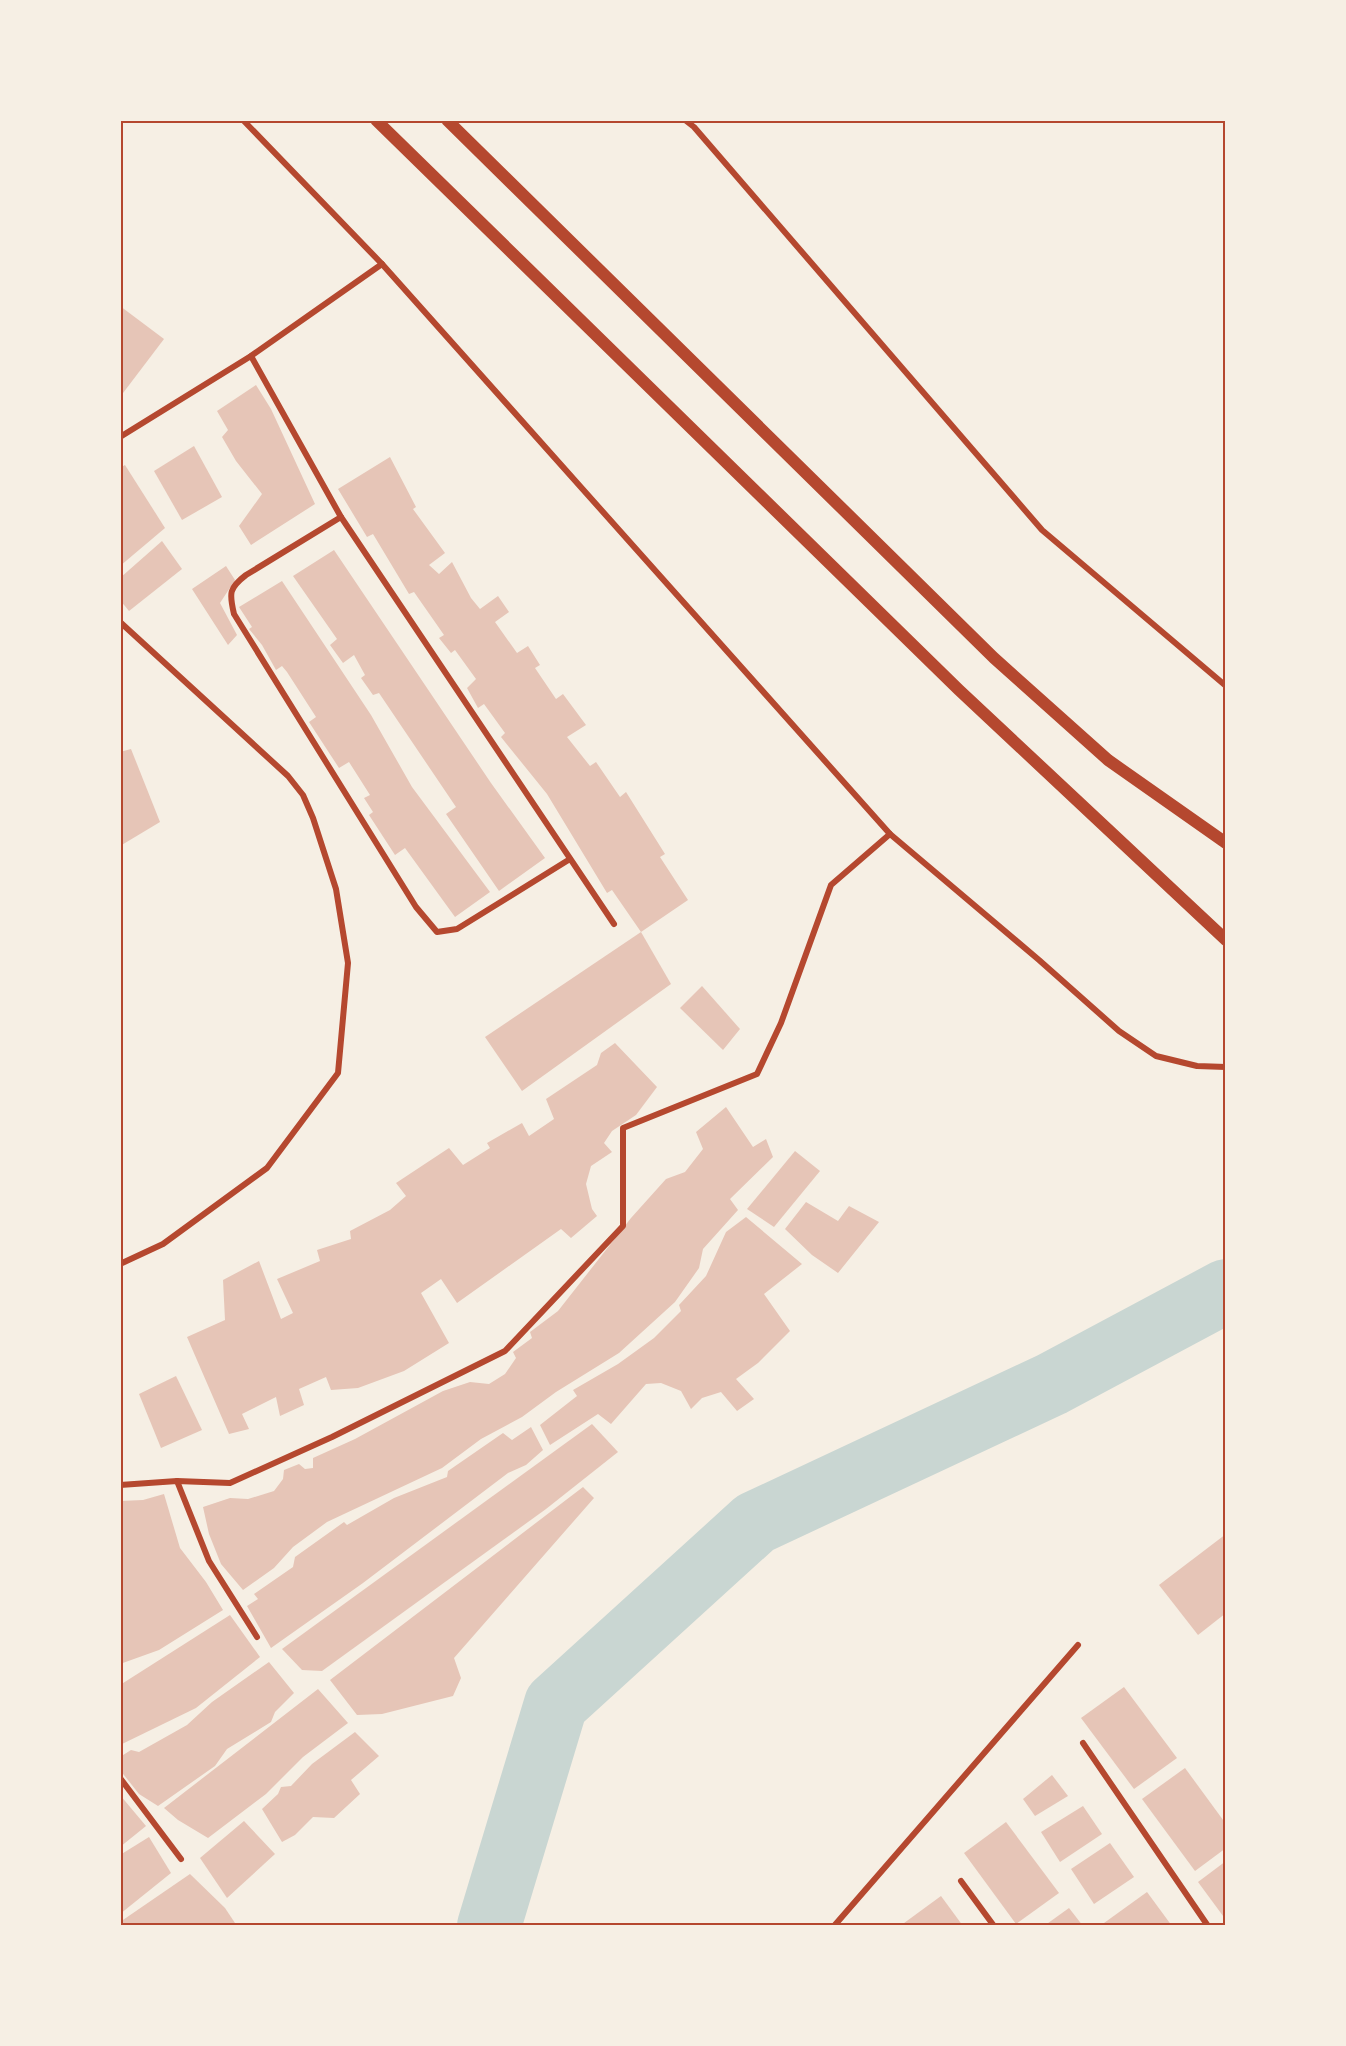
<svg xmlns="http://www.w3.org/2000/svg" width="1346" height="2046" font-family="'Libre Baskerville',serif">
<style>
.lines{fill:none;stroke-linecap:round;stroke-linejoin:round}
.river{stroke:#c9d6d2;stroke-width:64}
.building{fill:#e6c5b7}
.minor{stroke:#b5482f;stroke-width:6}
.secondary{stroke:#b5482f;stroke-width:12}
.neatline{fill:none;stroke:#b5482f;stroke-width:2}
</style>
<rect width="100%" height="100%" fill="#f6efe4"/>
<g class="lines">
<path class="river" d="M489,1926L556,1704L755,1523L1052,1384L1226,1291"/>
</g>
<g class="building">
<path d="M120,306L164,339L120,397Z"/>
<path d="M256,385L271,409L315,504L251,545L239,526L262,494L236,461L222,437L228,430L217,411Z"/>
<path d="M194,446L222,497L182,520L154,471Z"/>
<path d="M390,457L416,507L413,509L445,553L429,565L439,574L452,562L471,598L480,609L498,596L509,612L495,622L517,653L528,646L540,665L535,668L556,699L563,694L586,725L567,737L590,766L596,762L620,797L626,792L665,854L660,857L688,900L641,932L612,890L607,893L547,794L501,737L505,733L484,704L478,708L467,688L476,679L455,650L451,653L439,638L444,635L414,592L409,594L373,534L367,537L338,489Z"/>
<path d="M125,465L165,528L120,566V468Z"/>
<path d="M162,541L182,569L129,611L120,600V578Z"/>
<path d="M334,550L491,783L545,858L499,891L446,814L456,807L379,693L373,695L361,678L365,675L354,655L343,663L330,645L337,639L293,576Z"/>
<path d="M226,566L235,580L220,603L237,635L228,645L192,589Z"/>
<path d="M282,581L371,715L412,787L490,892L455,917L405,848L395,855L369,815L373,812L364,798L370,795L349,762L339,768L309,722L316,717L287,672L282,666L276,670L262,645L249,629L252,627L239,607Z"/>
<path d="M131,749L160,822L120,846V752Z"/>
<path d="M641,932L671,984L522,1091L485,1037Z"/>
<path d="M702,986L740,1029L723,1050L680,1008Z"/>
<path d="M615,1043L657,1087L636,1115L612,1131L604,1143L612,1152L591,1166L586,1184L592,1209L597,1216L571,1238L561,1229L457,1303L441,1279L421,1293L449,1343L404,1371L358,1388L331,1390L326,1377L299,1389L304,1405L280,1416L276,1397L242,1414L249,1429L229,1434L187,1337L225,1320L223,1280L259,1261L281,1319L293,1313L277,1279L320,1261L317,1250L351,1239L350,1231L390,1210L406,1196L396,1183L449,1148L463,1165L490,1148L487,1143L522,1123L529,1136L554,1119L546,1099L597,1065L601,1053Z"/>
<path d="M726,1107L753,1147L766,1139L773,1157L730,1199L738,1210L703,1249L699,1268L675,1302L619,1353L556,1392L522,1417L481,1439L442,1468L327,1522L293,1547L274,1568L243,1590L221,1564L209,1534L203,1507L230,1498L248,1499L274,1491L283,1479L284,1470L299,1464L305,1469L313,1468V1458L355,1439L443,1391L470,1382L489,1384L505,1374L516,1358L513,1352L532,1338L530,1332L558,1311L631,1218L666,1179L685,1172L703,1149L696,1132Z"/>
<path d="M795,1151L820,1171L774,1227L747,1209Z"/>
<path d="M806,1202L838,1221L849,1206L879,1222L838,1273L812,1255L785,1229Z"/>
<path d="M746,1217L802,1264L764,1294L790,1331L758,1363L736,1379L754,1399L737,1411L721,1392L702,1398L691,1409L681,1391L661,1383L646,1384L611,1424L598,1414L550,1445L540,1425L577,1396L573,1390L618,1364L654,1338L681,1311L679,1305L706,1276L726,1232Z"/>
<path d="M176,1376L202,1430L161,1448L139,1394Z"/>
<path d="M592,1424L618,1452L546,1509L322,1671L302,1670L282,1649Z"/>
<path d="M531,1427L543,1450L526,1465L508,1473L363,1583L271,1648L247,1606L258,1599L254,1594L293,1567L295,1557L344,1522L347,1525L394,1498L447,1477L448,1471L503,1433L512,1440Z"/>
<path d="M583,1487L594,1498L454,1658L461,1678L453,1696L382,1714L357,1715L330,1680Z"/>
<path d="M164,1494L180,1548L206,1582L223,1610L159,1650L120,1664V1501L143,1500Z"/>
<path d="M1226,1534V1613L1198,1635L1159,1585Z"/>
<path d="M230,1615L260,1657L196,1708L120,1745V1685Z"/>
<path d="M269,1662L294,1693L275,1712L271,1722L227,1749L215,1766L158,1806L139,1794L120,1770V1757L131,1750L139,1752L187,1725L212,1702Z"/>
<path d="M1124,1687L1177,1758L1134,1789L1081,1718Z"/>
<path d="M318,1689L348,1723L303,1757L266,1794L208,1838L178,1820L164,1808Z"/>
<path d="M355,1732L379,1756L351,1780L360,1794L334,1818L313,1817L295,1835L282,1842L262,1809L278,1794L281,1787L291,1786L312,1764Z"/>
<path d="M1185,1768L1226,1824V1848L1195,1871L1142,1799Z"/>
<path d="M1052,1775L1068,1796L1035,1816L1023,1799Z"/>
<path d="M120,1795L146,1826L120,1847Z"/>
<path d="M1083,1806L1102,1834L1060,1862L1041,1832Z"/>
<path d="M244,1821L275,1854L227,1898L200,1858Z"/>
<path d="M1006,1822L1059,1893L1016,1924L964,1853Z"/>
<path d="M149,1837L171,1873L120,1914V1855Z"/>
<path d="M1110,1843L1134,1877L1094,1904L1071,1869Z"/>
<path d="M1226,1861V1920L1198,1882Z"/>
<path d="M190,1874L225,1908L237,1926H120V1922Z"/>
<path d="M1147,1892L1172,1926H1106L1104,1923Z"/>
<path d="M941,1896L963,1926H900Z"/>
<path d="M1069,1908L1083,1926H1044Z"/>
</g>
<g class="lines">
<g class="minor">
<path d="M243,120L382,264L890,834L1039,960L1119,1031L1156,1056L1197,1066L1226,1067"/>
<path d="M685,120L694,127L1042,530L1226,686"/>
<path d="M251,356L341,517L614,924"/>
<path d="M120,437L251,356L382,264"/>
<path d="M341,517L246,575C229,588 229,593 234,614L416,907L437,932L457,929L570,859"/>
<path d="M120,622L288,776L303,795L313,818L336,889L348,963L338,1073L267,1168L163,1244L120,1264"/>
<path d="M177,1481L209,1561L257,1637"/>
<path d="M120,1485L177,1481L230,1483L332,1437L505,1351L623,1226V1128L757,1074L781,1023L831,885L890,834"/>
<path d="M1083,1743L1208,1926"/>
<path d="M120,1778L181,1859"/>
<path d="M961,1881L994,1926"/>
<path d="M834,1926L1078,1645"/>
</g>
<g class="secondary">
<path d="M376,120L959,690L1226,940"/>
<path d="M447,120L994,658L1108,760L1226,843"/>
</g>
</g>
<rect width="1346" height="2046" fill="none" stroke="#f6efe4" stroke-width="243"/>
<rect x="122" y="122" width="1102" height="1802" class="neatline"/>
</svg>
